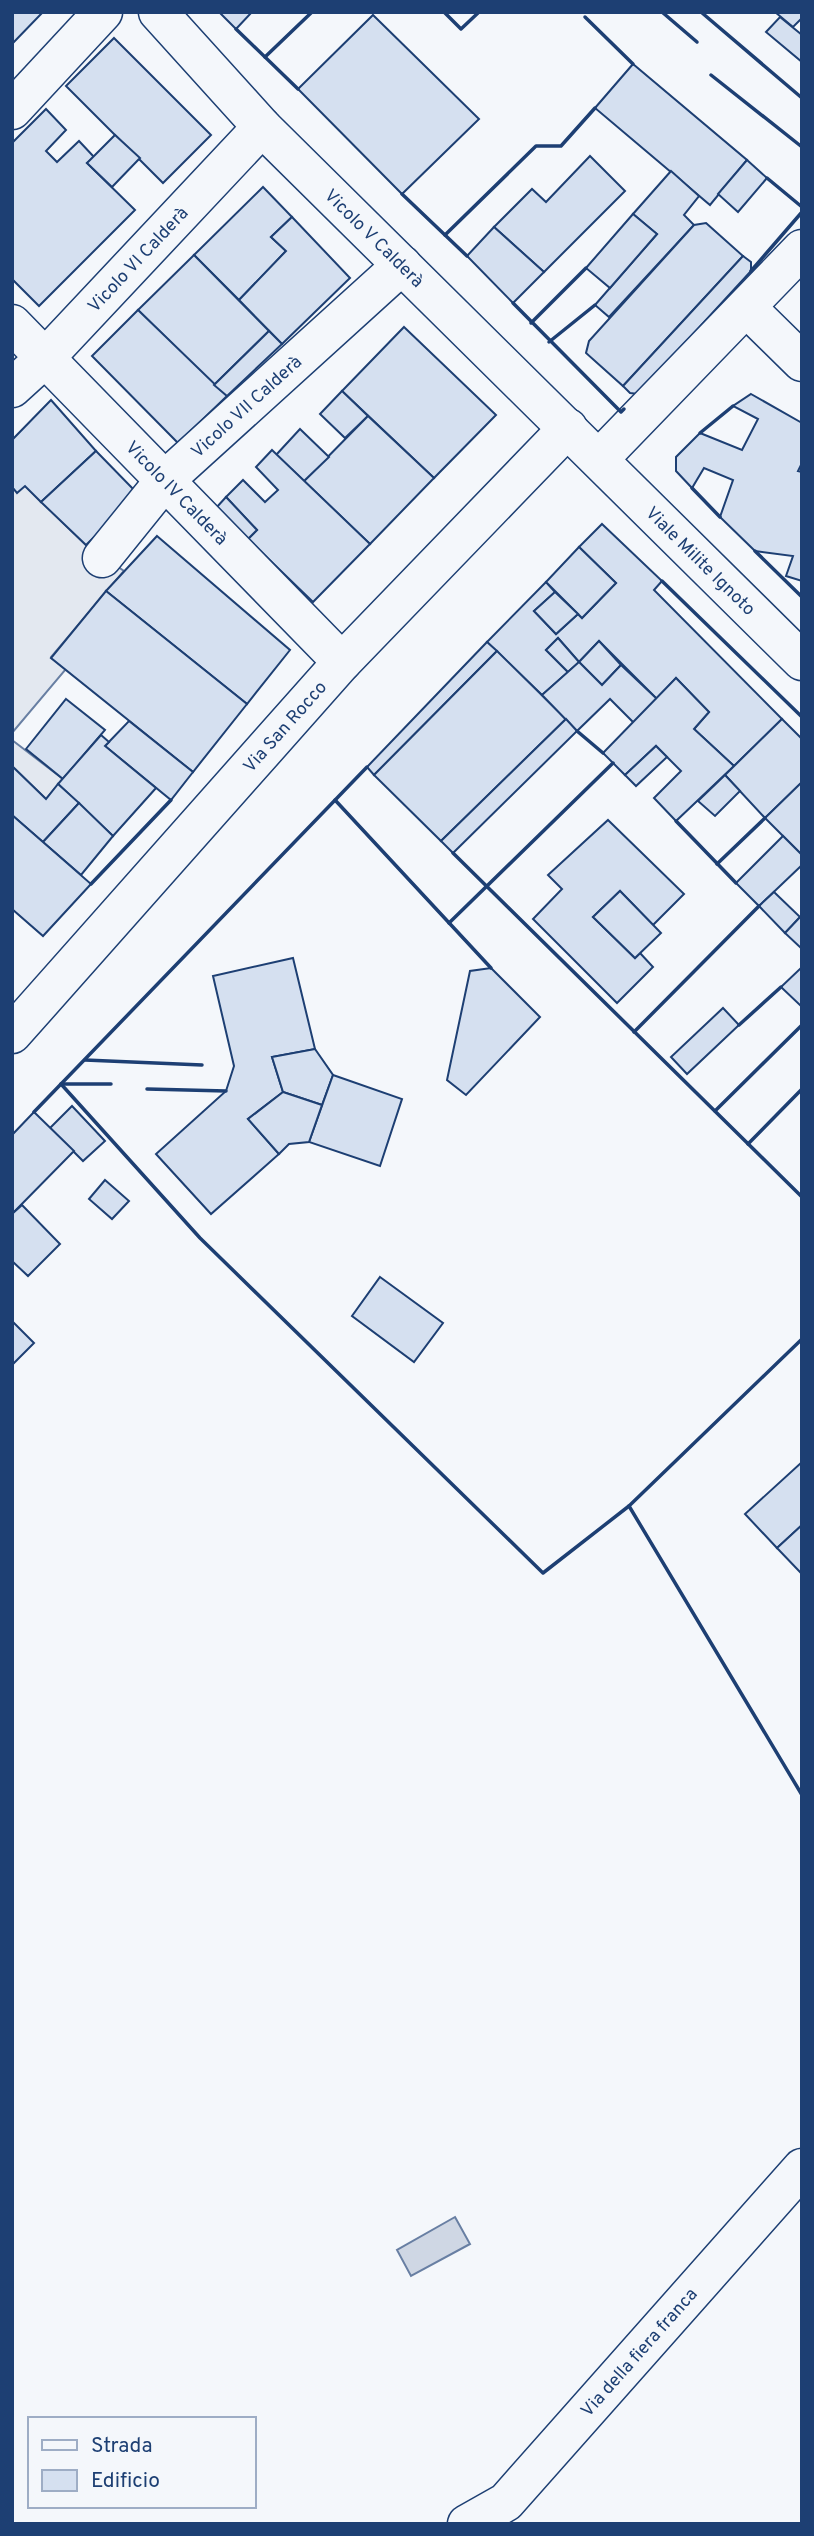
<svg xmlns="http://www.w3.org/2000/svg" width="814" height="2536" font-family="Overpass,sans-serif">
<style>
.parking{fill:#e3e8f0;stroke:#687fa3;stroke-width:2}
.water{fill:#cfd7e4;stroke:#687fa3;stroke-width:2}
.building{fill:#d5e0f0;stroke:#1d3f73;stroke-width:2}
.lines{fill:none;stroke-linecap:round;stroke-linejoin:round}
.minor-casing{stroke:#1d3f73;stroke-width:41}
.minor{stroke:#f4f7fb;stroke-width:38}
.wall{stroke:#1d3f73;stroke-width:3.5}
.labels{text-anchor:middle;stroke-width:5;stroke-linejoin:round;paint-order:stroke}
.street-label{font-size:18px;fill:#1d3f73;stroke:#f4f7fb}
</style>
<rect width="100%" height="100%" fill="#f4f7fb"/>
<g class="parking">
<path d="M25,486L86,545L124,571L51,657L66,669L12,733V487Z"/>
<path d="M12,740L63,779L46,799L12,766Z"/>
</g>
<path class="water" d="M455,2217L470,2244L411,2276L397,2250Z"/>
<g class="building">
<path d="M12,12H43L12,44Z"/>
<path d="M219,12H252L236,29Z"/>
<path d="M775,12H802V18L793,27Z"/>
<path d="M373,15L479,119L402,194L298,89Z"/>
<path d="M780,17L802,35V62L766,32Z"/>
<path d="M114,38L211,135L163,183L66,86Z"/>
<path d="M633,64L747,160L710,205L595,108Z"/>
<path d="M46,109L66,130L46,151L57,162L79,141L94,157L87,163L135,210L39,306L12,279V143Z"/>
<path d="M115,135L140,158L112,187L87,163Z"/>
<path d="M590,156L625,191L544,272L494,227L532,189L546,202Z"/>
<path d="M747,160L767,178L738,212L718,194Z"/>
<path d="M671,171L699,196L684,215L694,225L609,317L595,305L657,234L633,214Z"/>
<path d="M263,187L292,217L271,237L286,251L239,300L194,255Z"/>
<path d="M633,214L657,234L610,288L586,268Z"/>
<path d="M292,217L350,278L282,344L239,300L286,251L271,237Z"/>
<path d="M706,223L743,256L623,386L586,353L589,341L694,225Z"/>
<path d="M494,227L544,272L513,303L467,256Z"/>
<path d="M194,255L269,331L214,385L138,310Z"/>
<path d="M743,256L751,262V271L638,394L630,393L623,386Z"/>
<path d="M138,310L227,396L178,443L92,356Z"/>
<path d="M404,327L496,415L434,478L342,391Z"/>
<path d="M269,331L282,344L227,396L214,385Z"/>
<path d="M342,391L368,416L345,438L320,414Z"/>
<path d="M751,394L802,423V463L798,471L802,472V581L786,576L793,556L755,551L720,517L733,480L704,468L692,488L676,471V457L700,433L742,450L758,419L733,406Z"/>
<path d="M51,400L96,451L41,502L25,486L17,493L12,487V440Z"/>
<path d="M368,416L434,478L370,544L304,481Z"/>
<path d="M300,429L329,457L304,481L276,455Z"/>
<path d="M272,450L370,544L313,602L248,539L257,530L226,497L243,480L265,502L278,490L256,467Z"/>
<path d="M96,451L138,494L86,545L41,502Z"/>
<path d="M226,497L257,530L248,539L216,508Z"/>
<path d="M602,524L662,581L654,590L782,719L734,766L694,729L709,712L676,678L657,699L599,641L579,662L558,638L546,650L568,672L542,695L487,642L546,582L555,592L534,611L556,634L578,614L582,618L616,583L579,547Z"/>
<path d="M157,536L290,650L247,704L106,591Z"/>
<path d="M579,547L616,583L582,618L546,582Z"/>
<path d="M106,591L247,704L193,772L51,658Z"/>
<path d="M555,592L578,614L556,634L534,611Z"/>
<path d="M558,638L579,662L568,672L546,650Z"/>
<path d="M599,641L621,665L602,685L579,662Z"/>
<path d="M487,642L497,651L374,775L367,767Z"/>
<path d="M497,651L566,719L441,841L374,775Z"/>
<path d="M579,662L602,685L621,665L657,699L634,723L610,699L577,731L542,695Z"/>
<path d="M676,678L709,712L694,729L734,766L676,821L654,798L681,771L656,746L625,775L603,753Z"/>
<path d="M66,699L105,730L63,779L26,749Z"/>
<path d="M566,719L577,731L453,853L441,841Z"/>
<path d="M782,719L802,739V782L765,818L725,775Z"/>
<path d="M129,721L193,772L171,800L105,746Z"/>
<path d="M101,735L109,742L105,746L156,788L113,836L58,784Z"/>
<path d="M656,746L667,757L636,786L625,775Z"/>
<path d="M12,766L46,799L58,784L79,803L43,842L12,815Z"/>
<path d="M725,775L740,791L715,816L698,801Z"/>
<path d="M802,782V855L765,818Z"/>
<path d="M79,803L113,836L81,875L43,842Z"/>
<path d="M12,815L91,884L43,936L12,909Z"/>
<path d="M608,820L684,894L653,925L620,891L593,917L635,958L640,953L653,967L617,1003L533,919L562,889L548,875Z"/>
<path d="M783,836L802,855V865L759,906L736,883Z"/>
<path d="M620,891L661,933L635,958L593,917Z"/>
<path d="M774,892L800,917L785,933L759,906Z"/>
<path d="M802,915V949L785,933Z"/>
<path d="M293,958L315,1049L272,1057L283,1092L248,1119L279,1154L211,1214L156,1154L226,1091L234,1066L213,976Z"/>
<path d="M802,967V1007L781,987Z"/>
<path d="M491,968L540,1017L466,1095L447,1080L470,971Z"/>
<path d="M723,1008L739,1025L687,1074L671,1057Z"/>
<path d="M315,1049L333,1075L322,1105L283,1092L272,1057Z"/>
<path d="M333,1075L402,1099L380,1166L309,1142Z"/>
<path d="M283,1092L322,1105L309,1142L289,1144L279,1154L248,1119Z"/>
<path d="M72,1106L105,1141L83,1161L50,1128Z"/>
<path d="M34,1112L74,1151L12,1214V1135Z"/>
<path d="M105,1180L129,1201L112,1219L89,1199Z"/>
<path d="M22,1205L60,1244L28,1276L12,1261V1214Z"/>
<path d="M380,1277L443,1323L414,1362L352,1316Z"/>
<path d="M12,1321L34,1343L12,1365Z"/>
<path d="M802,1462V1525L777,1548L745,1514Z"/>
<path d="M802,1525V1570L800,1572L777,1548Z"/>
</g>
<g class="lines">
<defs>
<g id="minor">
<path id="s1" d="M158,12L262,127L802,661"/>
<path d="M12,110L103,12"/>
<path d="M747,308L802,362"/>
<path id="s2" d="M12,324L342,662"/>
<path id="s3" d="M12,388L45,358L262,127"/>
<path d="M599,459L802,249"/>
<path id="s4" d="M102,558L165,480L402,265"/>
<path id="s5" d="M12,1034L342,662L568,428"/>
<path id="s6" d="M467,2524L506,2502L802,2168"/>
</g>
</defs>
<use href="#minor" class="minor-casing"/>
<use href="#minor" class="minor"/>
<g class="wall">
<path d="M444,12L461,29L479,12"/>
<path d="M662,12L697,42"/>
<path d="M701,12L802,98"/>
<path d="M585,17L633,64"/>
<path d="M236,29L298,89"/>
<path d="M265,57L312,12"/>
<path d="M711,75L802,147"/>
<path d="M767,178L802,207"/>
<path d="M402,194L467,256"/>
<path d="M445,235L536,146H561L595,108"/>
<path d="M751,271L802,212"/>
<path d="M513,303L621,412L624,409"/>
<path d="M531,323L586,268"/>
<path d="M549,342L595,305"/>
<path d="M700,433L733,406"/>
<path d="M692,488L720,517"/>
<path d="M755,551L802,597"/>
<path d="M662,581L802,717"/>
<path d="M577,731L603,753"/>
<path d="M335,800L491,968"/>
<path d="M676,821L736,883"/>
<path d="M453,853L802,1197"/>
<path d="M717,864L765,818"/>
<path d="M91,884L171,800"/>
<path d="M449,923L613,763"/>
<path d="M739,1025L781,987"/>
<path d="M634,1032L759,906"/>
<path d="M85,1060L202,1065"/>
<path d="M61,1084L200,1238L543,1573L629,1506L802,1339"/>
<path d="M61,1084H111"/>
<path d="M147,1089L226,1091"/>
<path d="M715,1111L802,1025"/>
<path d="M34,1112L367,767"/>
<path d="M748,1144L802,1089"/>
<path d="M629,1506L802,1795"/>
</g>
</g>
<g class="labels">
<g class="street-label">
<text dy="6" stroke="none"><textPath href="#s1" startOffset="313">Vicolo V Calderà</textPath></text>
<text dy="6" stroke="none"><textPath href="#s3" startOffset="180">Vicolo VI Calderà</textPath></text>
<text dy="6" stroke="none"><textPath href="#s4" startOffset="210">Vicolo VII Calderà</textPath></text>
<text dy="6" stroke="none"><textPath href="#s2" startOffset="236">Vicolo IV Calderà</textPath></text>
<text dy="6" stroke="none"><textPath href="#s1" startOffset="772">Viale Milite Ignoto</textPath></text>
<text dy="6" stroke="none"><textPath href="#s5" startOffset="411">Via San Rocco</textPath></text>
<text dy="6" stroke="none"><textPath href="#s6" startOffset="245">Via della fiera franca</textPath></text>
</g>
</g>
<rect width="814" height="2536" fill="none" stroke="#1d3f73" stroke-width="28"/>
<rect x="28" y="2417" width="228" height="91" fill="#f4f7fb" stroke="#9eadc5" stroke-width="2"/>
<rect x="42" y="2440" width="35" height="10" fill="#f4f7fb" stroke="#9eadc5" stroke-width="2"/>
<text x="91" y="2452" font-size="21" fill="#1d3f73">Strada</text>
<rect x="42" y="2470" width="35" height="21" fill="#d5e0f0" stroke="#9eadc5" stroke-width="2"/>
<text x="91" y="2487" font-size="21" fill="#1d3f73">Edificio</text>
</svg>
